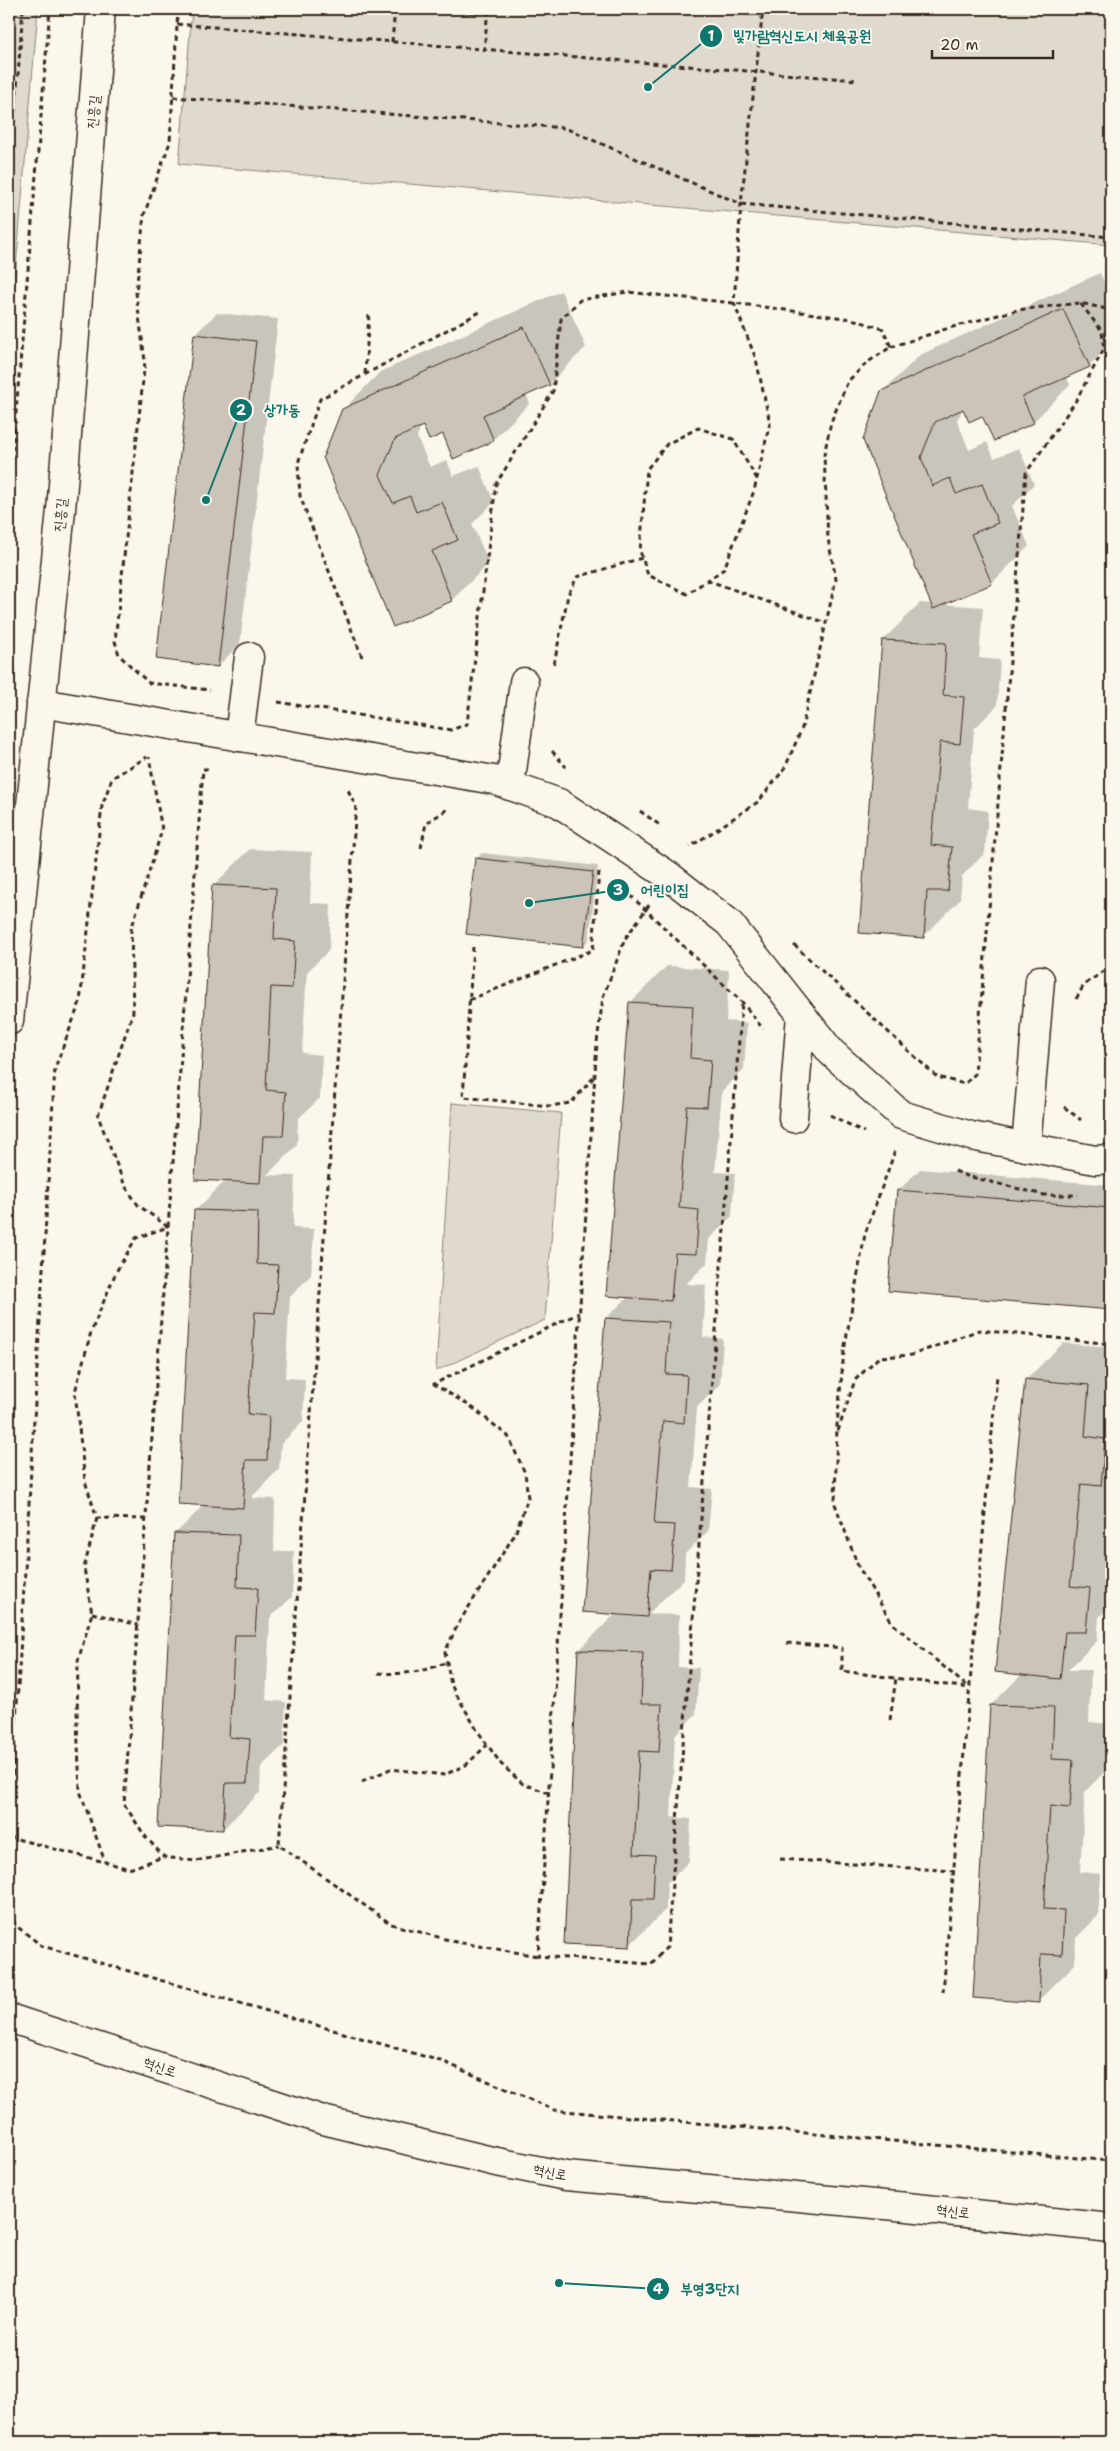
<svg xmlns="http://www.w3.org/2000/svg" width="1120" height="2451" font-family="'Shantell Sans','Poor Story',sans-serif">
<style>
.green{fill:#dfd9ce;stroke:#8d8276}
.shadow{fill:#0003}
.building{fill:#ccc4b9;stroke:#3b2a1e}
.lines{fill:none;stroke-linecap:round;stroke-linejoin:round}
.street-casing{stroke:#3b2a1e;stroke-width:31}
.secondary-casing{stroke:#3b2a1e;stroke-width:31}
.path{stroke:#3b2a1e;stroke-width:3;stroke-dasharray:5 4;stroke-linecap:butt}
.street{stroke:#fbf7ec;stroke-width:28}
.secondary{stroke:#fbf7ec;stroke-width:28}
.labels{text-anchor:middle;stroke-width:4;stroke-linejoin:round;paint-order:stroke}
.street-label{font-size:14px;fill:#3b2a1e;stroke:#fbf7ec}
.leader{fill:none;stroke:#0f766e;stroke-width:2}
.callout-dot{fill:#0f766e;stroke:#fbf7ec;stroke-width:2}
.mark-label{font-size:15px;text-anchor:middle;font-weight:bold;fill:#fff}
.callout-label{font-size:15px;text-anchor:middle;font-weight:bold;fill:#0f766e;stroke:#fbf7ec;stroke-width:4;stroke-linejoin:round;paint-order:stroke}
</style>
<rect width="100%" height="100%" fill="#fbf7ec"/>
<filter id="ink" filterUnits="userSpaceOnUse"><feTurbulence type="fractalNoise" baseFrequency=".02" numOctaves="2"/><feDisplacementMap in="SourceGraphic" scale="10" xChannelSelector="R" yChannelSelector="G"/><feConvolveMatrix kernelMatrix="1 2 1 2 8 2 1 2 1" color-interpolation-filters="sRGB"/></filter>
<g filter="url(#ink)">
<g class="green">
<path d="M9,9H38L9,351Z"/>
<path d="M192,9H1111V245L179,164Z"/>
<path d="M452,1103L561,1113L545,1320L436,1371Z"/>
</g>
<g class="shadow">
<path d="M427,9H482L478,13Z"/>
<path d="M1100,273L1111,297V344L1089,366L1066,376L1070,385L1033,422L983,415L964,407L957,420L969,450L987,442L994,458L1019,448L1034,484L1012,506L1029,546L992,583L941,604L983,607L979,658L1000,660L997,706L974,729L968,808L988,811L985,853L962,876L960,900L923,937L883,640L920,603L932,604L882,392L920,355Z"/>
<path d="M561,291L586,347L549,384L526,394L530,403L493,440L443,432L424,424L421,426L417,437L430,467L447,460L453,476L479,466L494,502L472,524L489,563L452,600L393,625L343,410L380,372Z"/>
<path d="M217,313L278,319L240,644L218,666L195,334Z"/>
<path d="M250,849L312,852L310,903L331,904L329,950L307,972L302,1053L322,1055L320,1098L298,1119L297,1145L267,1175L295,1176L293,1228L314,1229L311,1275L290,1297L285,1378L305,1379L303,1422L281,1444L279,1469L251,1498L275,1499L274,1551H294L292,1597L270,1618L266,1700L286,1702L284,1745L261,1767L260,1792L223,1829L176,1533L205,1504L195,1211L226,1180L213,886Z"/>
<path d="M482,853L598,866L589,940L583,946L476,859Z"/>
<path d="M667,966L729,970L726,1021L747,1023L744,1069L722,1091L715,1172L735,1173L732,1216L709,1239L707,1263L686,1284L706,1285L703,1337L723,1339L720,1385L697,1407L691,1487L712,1489L708,1531L685,1554L684,1579L648,1614L679,1615L678,1667L699,1668L696,1714L675,1735L671,1817L691,1819L689,1861L667,1883L666,1909L629,1946L579,1650L616,1613L606,1318L628,1297L630,1003Z"/>
<path d="M920,1169L1111,1185V1309L890,1290L898,1191Z"/>
<path d="M1063,1343L1111,1347V1503L1107,1549L1111,1550V1605L1099,1617L1097,1641L1068,1670H1091L1089,1722L1110,1724L1107,1769L1085,1792L1080,1872L1101,1874L1098,1916L1076,1938L1075,1964L1038,2001L991,1705L1022,1674L1026,1380Z"/>
</g>
<g class="building">
<path d="M413,9H479L478,14Z"/>
<path d="M1063,309L1090,367L1022,397L1034,423L994,441L982,416L969,422L963,409L935,422L921,457L932,486L950,478L956,494L982,484L998,523L971,534L992,584L933,609L863,440L881,391Z"/>
<path d="M524,327L550,385L483,415L494,441L453,459L443,434L429,440L423,426L395,439L380,475L393,503L410,496L416,512L442,502L458,540L432,551L452,601L393,627L323,457L342,409Z"/>
<path d="M194,334L256,341L218,667L156,659Z"/>
<path d="M882,640L946,643L943,695L964,697L960,744L940,742L931,845L952,847L948,891H927L924,938L859,933Z"/>
<path d="M475,858L593,872L583,947L466,934Z"/>
<path d="M212,885L276,888L274,939L295,941L292,988L271,987L266,1090L286,1092L283,1136H263L260,1183L195,1180Z"/>
<path d="M629,1002L693,1006L690,1058L711,1060L707,1107L687,1106L679,1208L699,1210L696,1254L675,1253L671,1301L606,1296Z"/>
<path d="M897,1190L1111,1208V1310L888,1291Z"/>
<path d="M194,1210L258,1212L257,1264L278,1265L275,1313L255,1312L248,1414L269,1416L267,1460H246L243,1508L178,1504Z"/>
<path d="M605,1318L669,1322L666,1374L687,1375L684,1423L663,1421L654,1524L675,1525L671,1570L651,1569L647,1617L582,1612Z"/>
<path d="M1025,1379L1089,1385L1085,1436L1105,1439L1101,1486L1081,1484L1070,1586L1090,1588L1086,1632H1065L1060,1679L995,1672Z"/>
<path d="M174,1533L239,1535L237,1587L258,1588L255,1635H235L229,1737L250,1739L247,1783H226L223,1830L158,1827Z"/>
<path d="M578,1650L643,1652L641,1704H662L659,1752L639,1751L634,1854L655,1855L653,1899H632L630,1947L564,1944Z"/>
<path d="M990,1705L1054,1707L1052,1759L1073,1760L1070,1808L1050,1806L1044,1909L1064,1910L1062,1955L1041,1954L1039,2003L973,1998Z"/>
</g>
<g class="lines">
<defs>
<g id="street">
<path d="M41,703L494,780L559,803L669,876L729,923L831,1052L901,1115L971,1136L1095,1160L1111,1159"/>
<path d="M239,737L249,657"/>
<path d="M510,786L524,682"/>
<path d="M793,1118L801,1014"/>
<path d="M1026,1147L1040,980"/>
</g>
<g id="secondary">
<path d="M9,1021L61,510L101,9"/>
<path d="M9,2018L323,2120L492,2161L566,2176L907,2207L1111,2228"/>
</g>
</defs>
<use href="#street" class="street-casing"/>
<use href="#secondary" class="secondary-casing"/>
<g class="path">
<path d="M178,9L170,142L144,215L136,293L145,361L115,641L119,655L149,683L210,690"/>
<path d="M177,24L857,80"/>
<path d="M392,42L395,9"/>
<path d="M484,51L488,9"/>
<path d="M173,97L565,128L741,204L1111,237"/>
<path d="M9,193L23,9"/>
<path d="M891,347L949,328L1017,310L1080,303L1111,310"/>
<path d="M365,374L369,314"/>
<path d="M757,479L733,439L698,428L667,444L647,469L640,551L648,575L687,594L724,569L754,491L770,423L756,359L734,303L741,204L763,9"/>
<path d="M9,495L50,9"/>
<path d="M707,580L826,623"/>
<path d="M362,657L300,496L298,463L320,399L480,312"/>
<path d="M554,664L568,595L577,577L642,558"/>
<path d="M278,702L451,730L467,724L496,484L553,391L561,319L580,300L627,292L734,303L852,319L883,329L891,347L868,362L848,381L831,422L824,455L828,539L836,579L802,728L785,768L758,802L690,847"/>
<path d="M552,751L566,767"/>
<path d="M208,769H203L124,1804L145,1836L164,1857L196,1861L279,1845"/>
<path d="M348,790L356,806L279,1845L391,1924L456,1942L538,1956"/>
<path d="M640,811L661,826"/>
<path d="M421,848L426,823L448,809"/>
<path d="M630,895L742,1002L763,1029"/>
<path d="M649,905L625,939L603,997L597,1042L538,1956L651,1964L667,1947L742,1002"/>
<path d="M794,945L937,1077L965,1084L975,1074L1026,473L1075,402L1104,349L1102,331L1080,303"/>
<path d="M473,947L463,1097L549,1106L571,1103L594,1077"/>
<path d="M1076,999L1084,985L1111,966"/>
<path d="M469,1000L593,950L599,871"/>
<path d="M1064,1107L1081,1120"/>
<path d="M830,1115L864,1132"/>
<path d="M895,1151L865,1234L844,1351L837,1425L835,1504L858,1566L892,1623L969,1688"/>
<path d="M955,1171L967,1176L1044,1195H1078"/>
<path d="M838,1431L855,1380L879,1357L912,1355L979,1330L1111,1344"/>
<path d="M97,1518L84,1568L92,1613L78,1661L77,1721L80,1791L105,1862L129,1869L163,1857"/>
<path d="M146,1519L97,1518L85,1481L75,1392L91,1332L116,1272L136,1238L168,1227L138,1205L125,1186L98,1116L133,1012L131,930L162,830L149,757"/>
<path d="M92,1613L138,1625"/>
<path d="M787,1643L842,1648V1671L969,1688"/>
<path d="M378,1673C404,1675 423,1672 447,1662"/>
<path d="M890,1720L896,1678"/>
<path d="M362,1782L390,1769L444,1775L466,1765L487,1745"/>
<path d="M549,1793L523,1784L501,1764L477,1730L451,1685L445,1652L458,1624L515,1534L528,1498L525,1473L508,1436L473,1408L434,1384L579,1313"/>
<path d="M9,1837L105,1862"/>
<path d="M9,1838L55,1068L80,1002L102,806L112,778L147,757"/>
<path d="M780,1859L954,1871"/>
<path d="M9,1903L15,1925L42,1946L444,2062L554,2110L1111,2161"/>
<path d="M1111,1942V1962"/>
<path d="M943,1992L997,1375"/>
</g>
<use href="#street" class="street"/>
<use href="#secondary" class="secondary"/>
</g>
</g>
<g class="labels">
<g class="street-label">
<text transform="translate(93 112) rotate(-85)" y="5">진흥길</text>
<text transform="translate(60 515) rotate(-85)" y="5">진흥길</text>
<text transform="translate(160 2067) rotate(18)" y="5">혁신로</text>
<text transform="translate(550 2172) rotate(10)" y="5">혁신로</text>
<text transform="translate(953 2211) rotate(6)" y="5">혁신로</text>
</g>
</g>
<path class="leader" d="M648 87L711 36M206 500L241 410M529 903L618 890M559 2283L658 2289"/>
<g class="callout-dot">
<circle cx="648" cy="87" r="5"/>
<circle cx="206" cy="500" r="5"/>
<circle cx="529" cy="903" r="5"/>
<circle cx="559" cy="2283" r="5"/>
<circle cx="711" cy="36" r="12"/>
<circle cx="241" cy="410" r="12"/>
<circle cx="618" cy="890" r="12"/>
<circle cx="658" cy="2289" r="12"/>
</g>
<g class="mark-label">
<text x="711" y="41">1</text>
<text x="241" y="415">2</text>
<text x="618" y="895">3</text>
<text x="658" y="2294">4</text>
</g>
<g class="callout-label">
<text x="802" y="41">빛가람혁신도시 체육공원</text>
<text x="282" y="415">상가동</text>
<text x="665" y="895">어린이집</text>
<text x="710" y="2294">부영3단지</text>
</g>
<rect width="1120" height="2451" fill="none" stroke="#fbf7ec" stroke-width="30"/>
<rect x="15" y="15" width="1090" height="2421" fill="none" stroke="#3b2a1e" stroke-width="2" filter="url(#ink)"/>
<path d="M932 50v8h121v-8" fill="none" stroke="#3b2a1e" stroke-width="2.5"/>
<text x="940" y="50" font-size="15" fill="#3b2a1e" stroke="#fbf7ec" stroke-width="4" paint-order="stroke">20 m</text>
</svg>
